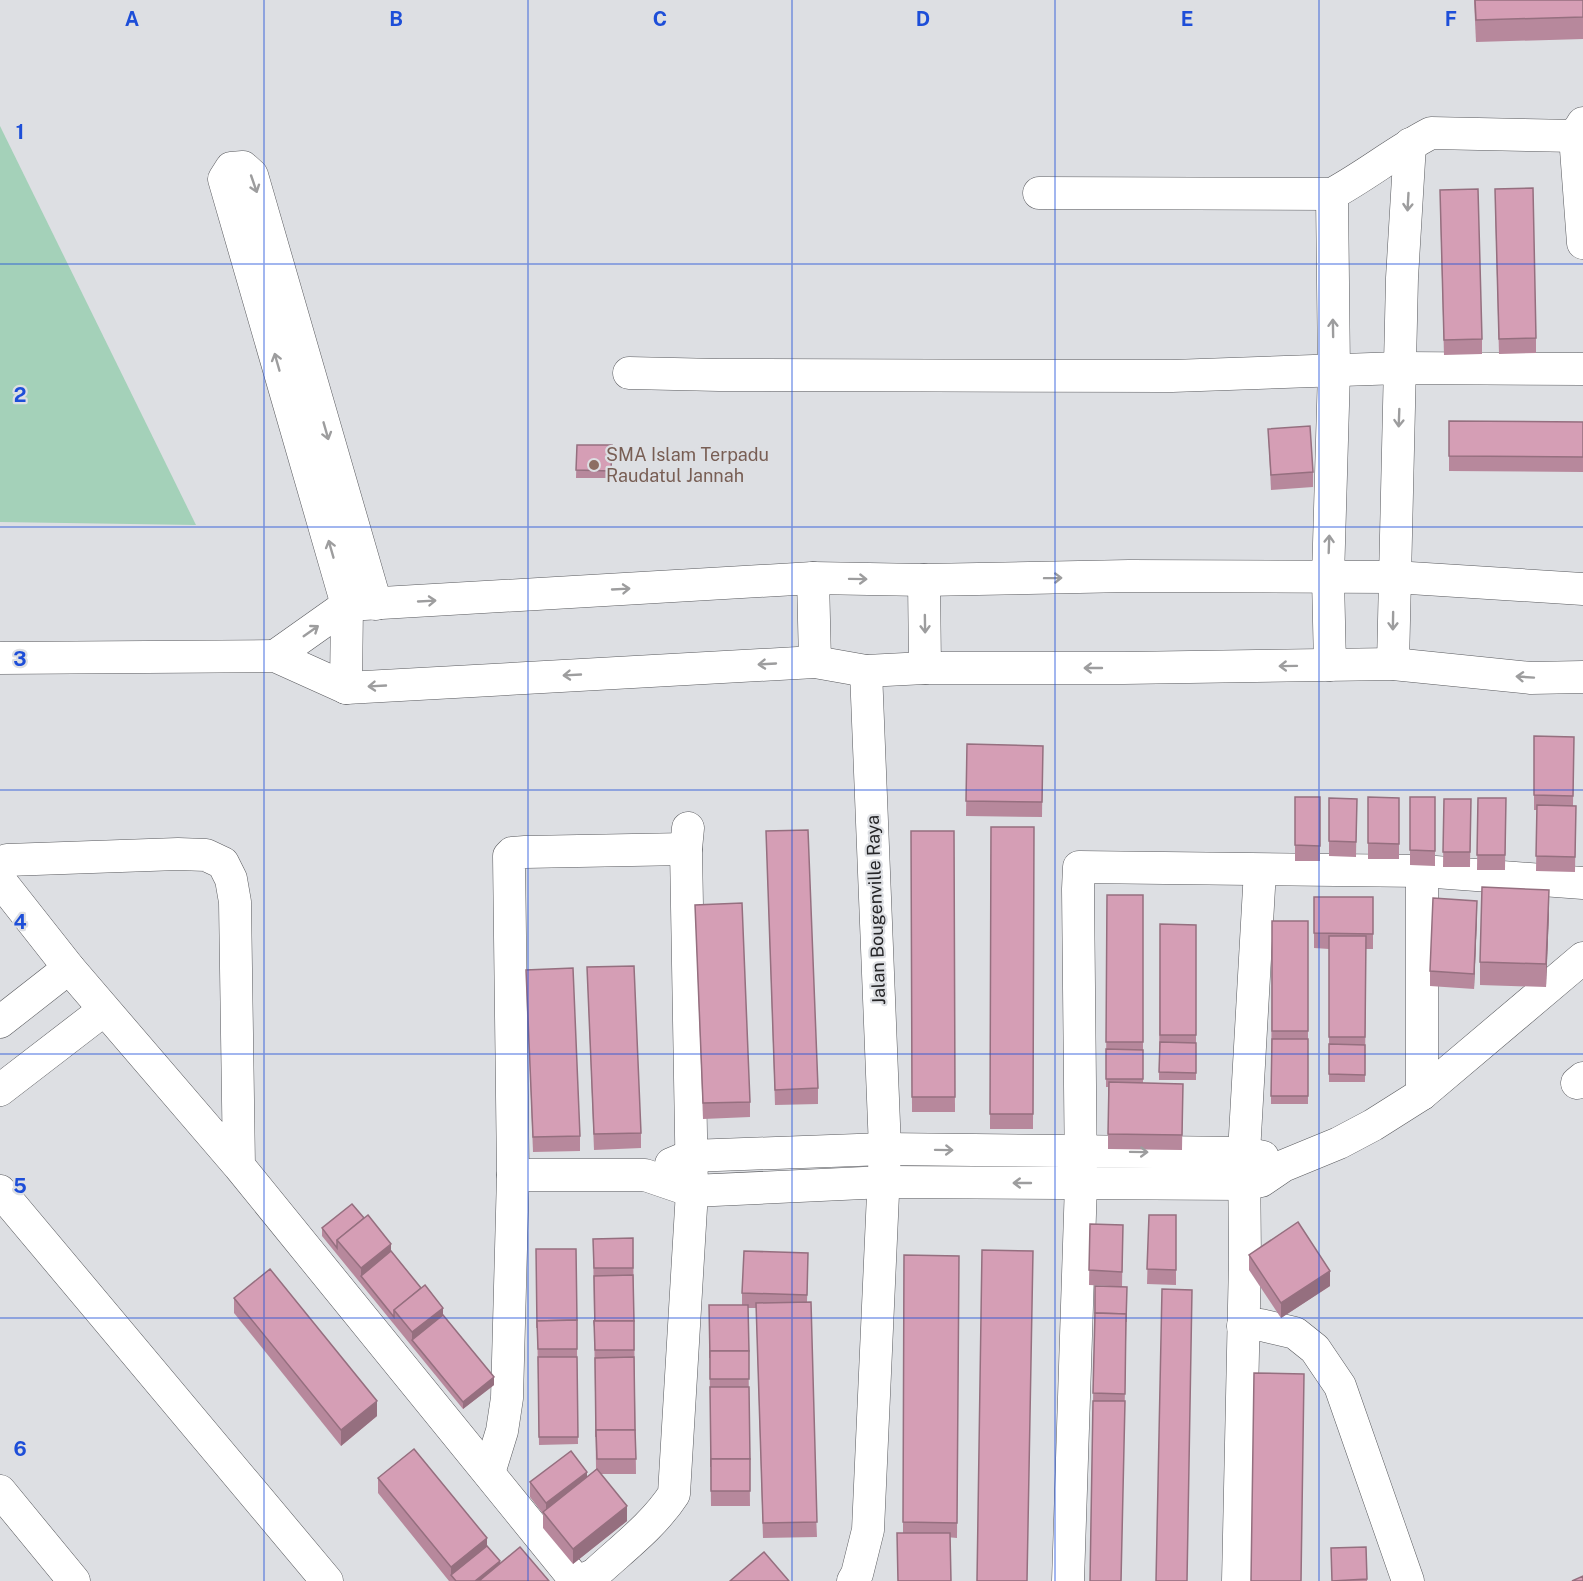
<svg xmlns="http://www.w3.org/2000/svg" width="1583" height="1581" font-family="'Public Sans',sans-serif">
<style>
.green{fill:#a4d1b9}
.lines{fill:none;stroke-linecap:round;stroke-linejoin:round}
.minor-casing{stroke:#58595d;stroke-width:33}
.minor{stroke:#fff;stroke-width:32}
.wall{fill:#b7889c}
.shaded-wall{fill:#956f7f}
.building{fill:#d59eb5;stroke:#956f7f;stroke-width:1.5}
.oneway{stroke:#9d9d9e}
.grid{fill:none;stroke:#1d4ed8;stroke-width:1.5;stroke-opacity:0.55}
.education-dot{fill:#8d6e63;stroke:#dddfe3;stroke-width:2}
.labels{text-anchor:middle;stroke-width:4.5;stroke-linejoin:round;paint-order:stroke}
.education-label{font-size:18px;fill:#785e54;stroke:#dddfe3;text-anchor:start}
.street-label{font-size:18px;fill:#262628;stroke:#dddfe3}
.grid-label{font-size:20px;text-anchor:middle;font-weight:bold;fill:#1d4ed8;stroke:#dddfe3;stroke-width:4.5;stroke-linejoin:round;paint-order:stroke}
</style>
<rect width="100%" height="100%" fill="#dddfe3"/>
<path class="green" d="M0,126L196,525L0,522Z"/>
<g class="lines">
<defs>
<g id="minor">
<path d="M1575,136L1583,243"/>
<path d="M1039,193L1332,194C1367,175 1396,151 1431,133L1575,136L1583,123"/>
<path d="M629,373L719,375L1172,376L1400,368L1583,369"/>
<path d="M813,578L815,662"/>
<path d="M924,580L925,668"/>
<path d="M275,656L347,605L813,578L924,580L1129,576L1394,577L1583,589"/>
<path d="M0,658L275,656L346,688L815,662L866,671L925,668H1124L1393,664L1531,678L1583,677"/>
<path d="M1393,664L1402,278L1410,144"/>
<path d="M1330,665L1328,578L1334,371L1332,194"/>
<path d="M346,688L347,605L224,179L231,168L243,167L252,175L376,604"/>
<path d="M0,1022L69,968"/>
<path d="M1577,1083L1583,1078"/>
<path d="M0,1090L104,1010"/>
<path d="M1422,1094V871"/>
<path d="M671,1164L690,1156L885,1149L1244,1153L1263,1157"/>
<path d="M239,1166L235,902L231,879L223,863L206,855L178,854L7,860L0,872L2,883L69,968L239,1166L572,1576C581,1580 587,1579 596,1573C623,1548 654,1525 674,1494L692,1191L686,849L688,828"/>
<path d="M513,1175H645L692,1191L885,1182L1244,1184L1261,1181L1283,1166L1339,1143L1373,1125L1422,1094L1583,958"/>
<path d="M0,1191L327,1581"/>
<path d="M1243,1326L1261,1325L1295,1333L1315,1349L1340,1386L1408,1581"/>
<path d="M489,1473L502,1431L507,1398L513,1175L509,856L512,853L525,852L686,849"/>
<path d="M0,1491L74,1581"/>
<path d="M853,1581L857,1574L868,1530L885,1149L866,671"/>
<path d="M1068,1581L1081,1183L1078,889L1079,867L1422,871L1583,883"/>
<path d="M1238,1581L1245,1260L1244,1153L1260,870"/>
</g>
</defs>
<use href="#minor" class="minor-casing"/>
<use href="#minor" class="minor"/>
</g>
<g class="wall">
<path d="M1474,0H1583V39L1476,42Z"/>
<path d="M1495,204L1536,338V353L1499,354Z"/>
<path d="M1440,205L1482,339V354L1444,355Z"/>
<path d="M1449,421L1583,422V472L1449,471Z"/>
<path d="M1268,429L1313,472V487L1271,490Z"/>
<path d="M577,445H612L611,478H576Z"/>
<path d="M1534,736L1574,737L1573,806H1576L1575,872L1536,871L1537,810H1534Z"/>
<path d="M967,744L1043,746L1042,817L966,816Z"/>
<rect x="1295" y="797" width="25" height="64"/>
<path d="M1368,797L1399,798V859H1368Z"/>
<path d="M1410,797H1435V866L1410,865Z"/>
<path d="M1329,798L1357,799L1356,857L1329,856Z"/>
<path d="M1478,798H1506L1505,870H1477Z"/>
<path d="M1444,799H1471L1470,867H1443Z"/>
<path d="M991,827H1034L1033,1129H990Z"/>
<path d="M766,831L818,1088V1104L775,1105Z"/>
<path d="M911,831H954L955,1112H912Z"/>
<path d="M1107,895H1143V1083L1183,1084L1182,1150L1108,1149V1087H1106Z"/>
<path d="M1314,897H1373V949H1366L1365,1082H1329V949L1314,948Z"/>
<path d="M695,905L750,1102V1117L703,1119Z"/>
<path d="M1549,912L1546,987L1480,985V962Z"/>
<path d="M1477,916L1474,989L1430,986V971Z"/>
<path d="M1272,921H1308V1104H1271Z"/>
<path d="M1160,924L1196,925V1080H1159Z"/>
<path d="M587,967L641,1133V1148L594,1150Z"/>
<path d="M526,970L580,1136V1151L533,1152Z"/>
<path d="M1149,1215H1176V1285L1147,1284Z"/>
<path d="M1090,1224L1123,1225L1122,1287L1127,1294L1121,1581H1090L1095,1286H1110L1089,1285Z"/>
<path d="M322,1228L391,1251L443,1315L494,1385L463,1409L322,1236Z"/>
<path d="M633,1238L636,1474H601L627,1521L573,1564L543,1528V1514L530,1497V1482L587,1477L596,1469L593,1239Z"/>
<path d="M536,1249H576L578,1444L539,1445Z"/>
<path d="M904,1255L959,1256L957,1538L903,1533Z"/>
<path d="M1249,1255L1330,1286L1281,1318L1249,1270Z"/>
<path d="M808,1268L807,1302L817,1537L763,1538L756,1308H748L750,1506H711L709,1305H742V1293Z"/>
<path d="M234,1298L377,1416L341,1446L234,1313Z"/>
<path d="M378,1478L487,1546L500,1564L549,1581H449L378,1493Z"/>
<path d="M1366,1547L1367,1581H1332L1331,1548Z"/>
</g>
<g class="shaded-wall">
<path d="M1549,890V912L1546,987V964Z"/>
<path d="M1477,901V916L1474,989V974Z"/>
<path d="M391,1244V1259L361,1276V1268Z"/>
<path d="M1330,1271V1286L1281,1318V1303Z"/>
<path d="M443,1308V1323L412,1340V1332Z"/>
<path d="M494,1377V1385L463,1409V1402Z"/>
<path d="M377,1401V1416L341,1446V1430Z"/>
<path d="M587,1472V1487L546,1516V1503Z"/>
<path d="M627,1506V1521L573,1564V1549Z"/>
<path d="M487,1538V1553L451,1575V1567Z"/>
<path d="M500,1561V1569L485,1581H475Z"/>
</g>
<g class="building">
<path d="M1475,0H1583V17L1476,20Z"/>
<path d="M1533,188L1536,338L1499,339L1495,189Z"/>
<path d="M1478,189L1482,339L1444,340L1440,190Z"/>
<path d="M1449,421L1583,422V457L1449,456Z"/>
<path d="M1310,426L1313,472L1271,475L1268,429Z"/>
<path d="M577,445H612L611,471L576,470Z"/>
<path d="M1534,736L1574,737L1573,796L1534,795Z"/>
<path d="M967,744L1043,746L1042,802L966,801Z"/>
<path d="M1295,797H1320V846L1295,845Z"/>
<path d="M1368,797L1399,798V844L1368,843Z"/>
<path d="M1410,797H1435V851L1410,850Z"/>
<path d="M1329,798L1357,799L1356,842L1329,841Z"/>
<path d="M1478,798H1506L1505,855H1477Z"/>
<path d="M1444,799H1471L1470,852H1443Z"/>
<path d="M1537,805L1576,806L1575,857L1536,856Z"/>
<path d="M991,827H1034L1033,1114H990Z"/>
<path d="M808,830L818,1088L775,1090L766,831Z"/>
<path d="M911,831H954L955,1097H912Z"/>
<path d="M1482,887L1549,890L1546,964L1480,962Z"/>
<path d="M1107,895H1143V1042H1106Z"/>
<path d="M1314,897H1373V934L1314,933Z"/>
<path d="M1433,898L1477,901L1474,974L1430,971Z"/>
<path d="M742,903L750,1102L703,1103L695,905Z"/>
<rect x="1272" y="921" width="36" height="110"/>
<path d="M1160,924L1196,925V1035H1160Z"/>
<path d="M1329,936H1366L1365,1037H1329Z"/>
<path d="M634,966L641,1133L594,1134L587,967Z"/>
<path d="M573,968L580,1136L533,1137L526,970Z"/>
<path d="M1272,1039H1308V1096H1271Z"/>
<path d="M1160,1042L1196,1043V1073L1159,1072Z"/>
<path d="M1329,1044L1365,1045V1075L1329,1074Z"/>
<path d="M1106,1049L1143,1050V1079H1106Z"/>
<path d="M1109,1082L1183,1084L1182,1135L1108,1134Z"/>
<path d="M352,1204L364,1218L337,1240V1248L322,1228Z"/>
<path d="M368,1215L391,1244L361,1268L337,1240Z"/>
<path d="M1149,1215H1176V1270L1147,1269Z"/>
<path d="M1298,1222L1330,1271L1281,1303L1249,1255Z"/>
<path d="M1090,1224L1123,1225L1122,1272L1089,1270Z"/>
<path d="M633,1238V1268H594L593,1239Z"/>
<path d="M536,1249H576L577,1320L537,1321V1328Z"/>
<path d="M982,1250L1033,1251L1027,1581H977Z"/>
<path d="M391,1251L421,1288L394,1310V1317L361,1276Z"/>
<path d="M744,1251L808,1253L807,1295L742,1293Z"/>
<path d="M904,1255L959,1256L957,1523L903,1522Z"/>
<path d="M270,1269L377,1401L341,1430L234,1298Z"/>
<path d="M633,1275L634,1321H594L595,1329L594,1276Z"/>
<path d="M425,1285L443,1308L412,1332L394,1310Z"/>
<path d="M1095,1286L1127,1287L1126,1322V1314L1095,1313Z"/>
<path d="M1162,1289L1192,1290L1187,1581H1156Z"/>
<path d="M811,1302L817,1522L763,1523L756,1303Z"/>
<path d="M709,1305H748L749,1351H710V1358Z"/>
<path d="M1095,1313L1126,1314L1125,1394L1093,1393Z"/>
<path d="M443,1315L494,1377L463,1402L412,1340Z"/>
<path d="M577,1320V1349H538L537,1321Z"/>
<path d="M594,1321H634V1350H595Z"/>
<rect x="710" y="1351" width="39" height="28"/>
<path d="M538,1357H577L578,1437H539Z"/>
<path d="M634,1357L635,1430H596V1437L595,1358Z"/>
<path d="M1254,1373L1304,1374L1301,1581H1251Z"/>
<path d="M710,1387H749L750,1459H711V1467Z"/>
<path d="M1093,1401H1125L1121,1581H1090Z"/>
<path d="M596,1430H635L636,1459H597Z"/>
<path d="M414,1449L487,1538L451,1567L378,1478Z"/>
<path d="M571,1451L587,1472L546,1503L530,1482Z"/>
<rect x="711" y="1459" width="39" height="32"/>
<path d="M597,1469L627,1506L573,1549L543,1512Z"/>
<path d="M897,1533H950L951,1581H898Z"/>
<path d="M487,1546L500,1561L475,1581H456L451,1575Z"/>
<path d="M520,1547L549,1581H479Z"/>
<path d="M1366,1547L1367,1579L1332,1581L1331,1548Z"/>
<path d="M764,1552L789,1581H730Z"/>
<path d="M1583,1576V1581H1572Z"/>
</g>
<defs><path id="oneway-shaft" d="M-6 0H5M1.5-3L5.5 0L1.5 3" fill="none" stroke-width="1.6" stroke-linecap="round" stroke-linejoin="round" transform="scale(1.5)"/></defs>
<g class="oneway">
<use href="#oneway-shaft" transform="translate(254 184) rotate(71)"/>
<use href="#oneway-shaft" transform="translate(1408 202) rotate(93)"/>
<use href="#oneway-shaft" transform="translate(1333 328) rotate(-91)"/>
<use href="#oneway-shaft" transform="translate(277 362) rotate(-106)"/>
<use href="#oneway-shaft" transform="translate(1399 418) rotate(92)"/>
<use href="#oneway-shaft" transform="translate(326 431) rotate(74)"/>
<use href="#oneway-shaft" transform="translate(1329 544) rotate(-88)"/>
<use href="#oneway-shaft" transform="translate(331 549) rotate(-106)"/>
<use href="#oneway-shaft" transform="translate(1053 578) rotate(-1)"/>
<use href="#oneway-shaft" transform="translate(858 579) rotate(1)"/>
<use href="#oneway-shaft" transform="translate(621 589) rotate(-3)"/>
<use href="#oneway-shaft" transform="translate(427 601) rotate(-3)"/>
<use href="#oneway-shaft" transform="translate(1393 621) rotate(91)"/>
<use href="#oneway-shaft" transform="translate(925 624) rotate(89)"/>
<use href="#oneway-shaft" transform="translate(311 631) rotate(-35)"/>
<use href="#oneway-shaft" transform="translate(767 664) rotate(177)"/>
<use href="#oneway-shaft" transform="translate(1288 666) rotate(179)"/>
<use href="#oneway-shaft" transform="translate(1093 668) rotate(-180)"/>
<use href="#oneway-shaft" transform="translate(572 675) rotate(177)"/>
<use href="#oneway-shaft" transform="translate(1525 677) rotate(-176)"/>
<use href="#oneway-shaft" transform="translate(377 686) rotate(177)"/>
<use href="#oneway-shaft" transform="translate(944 1150) rotate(1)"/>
<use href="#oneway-shaft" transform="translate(1139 1152) rotate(1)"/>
<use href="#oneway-shaft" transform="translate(1022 1183) rotate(-180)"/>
</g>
<path class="grid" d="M264,0V1581M528,0V1581M792,0V1581M1055,0V1581M1319,0V1581M0,264H1583M0,527H1583M0,790H1583M0,1054H1583M0,1318H1583"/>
<circle class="education-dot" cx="594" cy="465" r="6"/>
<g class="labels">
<g class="education-label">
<text x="606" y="461">SMA Islam Terpadu<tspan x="606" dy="21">Raudatul Jannah</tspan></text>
</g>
<g class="street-label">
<text transform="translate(876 910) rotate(-92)" y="6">Jalan Bougenville Raya</text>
</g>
</g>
<g class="grid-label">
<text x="132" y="26">A</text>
<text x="396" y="26">B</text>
<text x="660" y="26">C</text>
<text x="923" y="26">D</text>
<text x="1187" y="26">E</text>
<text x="1451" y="26">F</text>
<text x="20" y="139">1</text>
<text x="20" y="402">2</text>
<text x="20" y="666">3</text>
<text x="20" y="929">4</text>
<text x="20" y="1193">5</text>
<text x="20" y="1456">6</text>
</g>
</svg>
